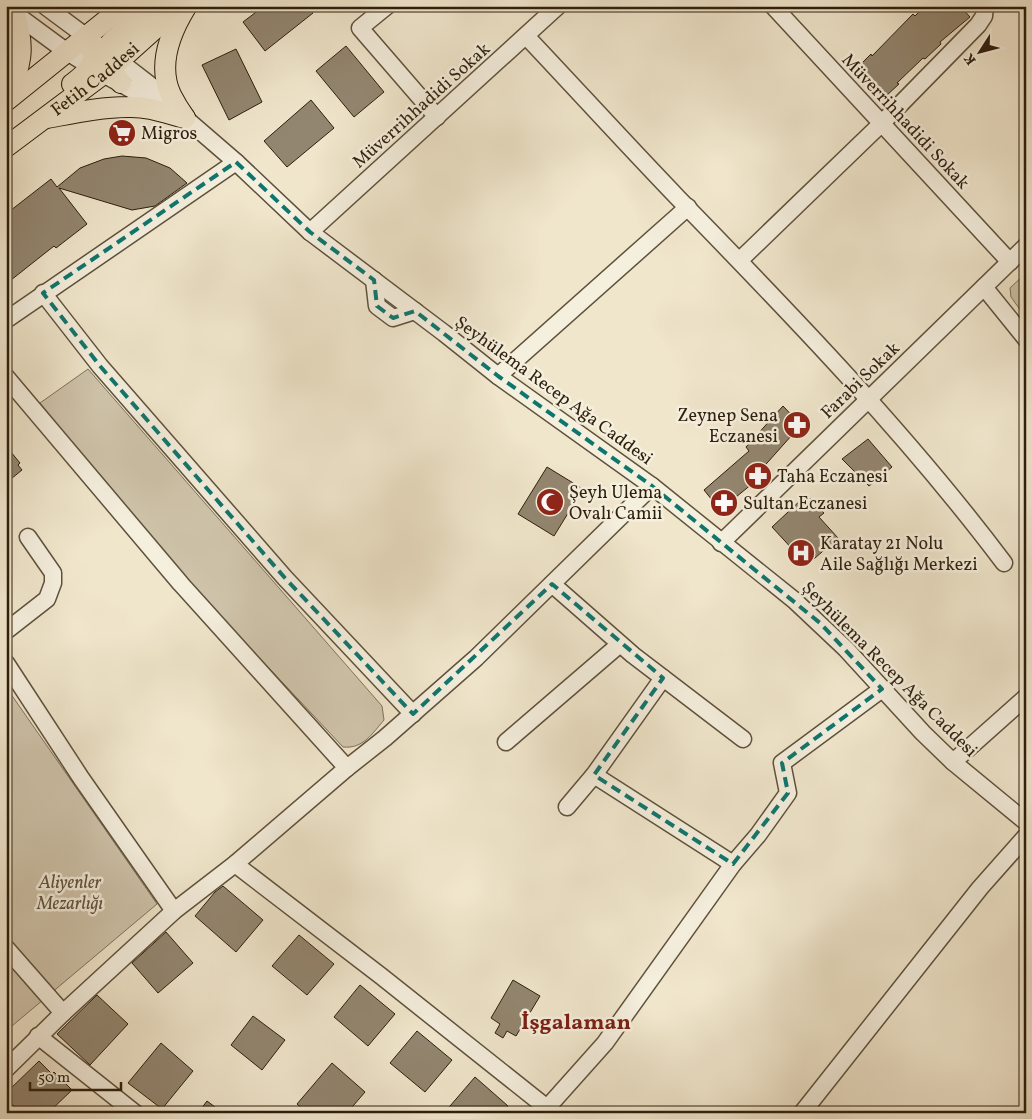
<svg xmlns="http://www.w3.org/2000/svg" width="1032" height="1119" font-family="Vollkorn,serif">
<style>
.green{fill:#cfc4ab;stroke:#7e725c}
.building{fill:#938670;stroke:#2e1f0c}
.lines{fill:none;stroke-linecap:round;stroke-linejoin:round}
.minor-casing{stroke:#5e513c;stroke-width:19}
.major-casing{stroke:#2e1f0c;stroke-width:22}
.minor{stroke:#f5efde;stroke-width:16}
.major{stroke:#f0e6cc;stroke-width:20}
.marked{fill:none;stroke:#0f766e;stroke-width:4;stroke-dasharray:10 6;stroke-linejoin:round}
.labels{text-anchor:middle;stroke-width:5;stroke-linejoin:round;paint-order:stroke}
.street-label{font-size:18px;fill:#2e1f0c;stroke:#f5efde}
.poi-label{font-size:18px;fill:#2e1f0c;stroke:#f5efde;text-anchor:start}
.park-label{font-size:18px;font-style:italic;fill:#5e513c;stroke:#f5efde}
.district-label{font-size:22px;font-weight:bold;fill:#7a1f14;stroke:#f5efde}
</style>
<rect width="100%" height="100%" fill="#f0e6cc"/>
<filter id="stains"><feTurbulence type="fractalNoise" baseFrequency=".004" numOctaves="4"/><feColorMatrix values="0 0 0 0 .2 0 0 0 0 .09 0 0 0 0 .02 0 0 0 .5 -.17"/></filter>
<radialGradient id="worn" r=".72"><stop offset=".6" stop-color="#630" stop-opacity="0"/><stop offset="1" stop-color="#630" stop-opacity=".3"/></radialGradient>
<g class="green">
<path d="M1026,273V318L1011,297L1010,288Z"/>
<path d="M88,369L382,706L384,720C372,734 363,749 343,747L194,588L120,504L40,403Z"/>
<path d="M6,687L157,904L6,1031Z"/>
</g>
<g class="building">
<path d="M264,6H308L313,13L265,51L243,22Z"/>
<path d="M925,6H960L970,17L940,42L941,44L925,59L923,58L897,83L899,84L886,96L859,66L871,54L872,56L913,14L915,16Z"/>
<path d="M346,46L384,92L354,117L316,71Z"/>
<path d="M236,49L262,102L229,120L202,65Z"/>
<path d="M311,100L334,128L287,167L264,141Z"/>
<path d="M122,156L146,158L170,168L187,183L155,206L132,210L59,188L87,224L56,248L54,246L6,284V214L51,179L57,187L80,168L104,159Z"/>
<path d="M783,406L801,425L759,472L763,475L720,510L704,490L749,451L746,447Z"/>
<path d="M868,439L892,467L869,486L842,459Z"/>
<path d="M6,446L20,463L18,465L22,470L6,483Z"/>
<path d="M547,467L583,489L554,536L518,514Z"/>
<path d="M803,498L806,502L810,498L824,513L819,517L838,538L807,565L772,527Z"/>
<path d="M223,886L263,920L236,952L195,916L215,892Z"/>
<path d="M166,932L193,963L158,993L132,963Z"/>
<path d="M299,935L334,964L307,995L272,966Z"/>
<path d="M513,980L540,996L516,1036L507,1031L503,1038L495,1033L500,1024L491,1018Z"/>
<path d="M360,985L395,1014L368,1046L334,1017Z"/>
<path d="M97,995L128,1024L90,1065L57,1034Z"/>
<path d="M253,1016L285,1040L262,1070L231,1045Z"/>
<path d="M417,1031L452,1060L425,1092L390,1063Z"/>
<path d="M161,1043L193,1071L162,1109L128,1083Z"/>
<path d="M39,1061L52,1074L54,1072L72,1090L48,1113H21L6,1098V1093Z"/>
<path d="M332,1063L365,1092L347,1113H307L297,1104Z"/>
<path d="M475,1077L508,1106L502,1113H444Z"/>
<path d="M207,1101L223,1113H198Z"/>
</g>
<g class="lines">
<defs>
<g id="minor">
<path d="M45,6L119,61L158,91L185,118L236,162L310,232L444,333L498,376L652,486L794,600L846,649L923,733L953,762L1026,822"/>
<path d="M387,6L360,28L437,117"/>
<path d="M773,6L1010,262"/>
<path d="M6,7L67,52L103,74L167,109"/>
<path d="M526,36C577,90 627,145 678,198C791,314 907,434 1004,563"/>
<path d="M310,232L558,6"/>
<path d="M740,260L882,123L978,25L984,16L985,6"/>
<path d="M374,280L377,306L393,318L415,311"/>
<path d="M984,287L1026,339"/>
<path d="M43,293L100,366L285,578L413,714"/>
<path d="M6,320L236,162"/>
<path d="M498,376L688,207"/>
<path d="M6,377L181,584L347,768"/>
<path d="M721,543L1026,246"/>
<path d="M552,584L633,655L743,739"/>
<path d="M6,631L47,599L53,583V573L28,537"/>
<path d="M6,663L81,778L174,911"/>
<path d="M506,742L620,644"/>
<path d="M953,762L1026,697"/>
<path d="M594,775L733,864"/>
<path d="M567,807L594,775L663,678"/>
<path d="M235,864L381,976L547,1108L605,1043L733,864L758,835L788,793L782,763L882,689"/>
<path d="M6,948L63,1013"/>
<path d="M38,1036L135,1113"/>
<path d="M6,1069L63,1013L174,911L235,864L347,768L385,738L476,658L652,486"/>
<path d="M802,1113L980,888L1026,836"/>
</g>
<g id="major">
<path d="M121,83L104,60L105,50L112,41L153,6"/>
<path d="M72,84C81,77 94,68 93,56C93,50 88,42 86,36"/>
<path d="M6,98C22,66 25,48 15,14"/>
<path d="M6,101L124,6"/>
<path d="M47,118C74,113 101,107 128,107C147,106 166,113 185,118"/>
<path d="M185,118C180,111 175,103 171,95C157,65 170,33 186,7"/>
<path id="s1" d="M6,147L110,69L180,6"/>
</g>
</defs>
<use href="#minor" class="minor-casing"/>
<use href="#major" class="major-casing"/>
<use href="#minor" class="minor"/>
<use href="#major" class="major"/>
</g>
<path class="marked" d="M236,162L310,232L374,280L377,306L393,318L415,311L498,376L652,486L820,623L882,689L782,763L788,793L733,864L594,775L663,678L552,584L413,714L285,578L100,366L43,293Z"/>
<defs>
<symbol id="supermarket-disc" viewBox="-11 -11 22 22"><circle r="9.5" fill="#8f2418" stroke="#f5efde"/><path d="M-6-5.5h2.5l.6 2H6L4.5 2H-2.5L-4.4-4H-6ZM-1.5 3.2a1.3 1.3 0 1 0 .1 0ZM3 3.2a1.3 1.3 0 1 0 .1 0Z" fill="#fff"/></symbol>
<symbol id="pharmacy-disc" viewBox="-11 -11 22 22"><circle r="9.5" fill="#8f2418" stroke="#f5efde"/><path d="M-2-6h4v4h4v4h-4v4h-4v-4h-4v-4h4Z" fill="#fff"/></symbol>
<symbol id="mosque-disc" viewBox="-11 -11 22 22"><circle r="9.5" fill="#8f2418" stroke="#f5efde"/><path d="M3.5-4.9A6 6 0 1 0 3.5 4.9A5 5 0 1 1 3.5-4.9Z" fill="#fff"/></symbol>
<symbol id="hospital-disc" viewBox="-11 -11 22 22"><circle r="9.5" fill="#8f2418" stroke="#f5efde"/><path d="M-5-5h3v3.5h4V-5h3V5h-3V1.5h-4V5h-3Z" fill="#fff"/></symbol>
</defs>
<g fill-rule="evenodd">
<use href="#supermarket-disc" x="106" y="117" width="32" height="32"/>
<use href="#pharmacy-disc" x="781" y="409" width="32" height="32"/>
<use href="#pharmacy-disc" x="742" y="460" width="32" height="32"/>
<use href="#mosque-disc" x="534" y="486" width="32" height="32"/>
<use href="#pharmacy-disc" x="708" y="487" width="32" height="32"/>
<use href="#hospital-disc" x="785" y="537" width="32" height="32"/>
</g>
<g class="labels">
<g class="street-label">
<text dy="6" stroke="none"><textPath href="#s1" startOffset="112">Fetih Caddesi</textPath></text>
<text transform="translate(421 105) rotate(-42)" y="6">Müverrihhadidi Sokak</text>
<text transform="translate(906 121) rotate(47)" y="6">Müverrihhadidi Sokak</text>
<text transform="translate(860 380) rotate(-44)" y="6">Farabi Sokak</text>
<text transform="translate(554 390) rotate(36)" y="6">Şeyhülema Recep Ağa Caddesi</text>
<text transform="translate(890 669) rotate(45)" y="6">Şeyhülema Recep Ağa Caddesi</text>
</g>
<g class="poi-label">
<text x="141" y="139">Migros</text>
<text x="778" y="421" text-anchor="end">Zeynep Sena<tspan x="778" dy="21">Eczanesi</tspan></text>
<text x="777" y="482">Taha Eczanesi</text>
<text x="569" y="498">Şeyh Ulema<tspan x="569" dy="21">Ovalı Camii</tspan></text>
<text x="743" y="509">Sultan Eczanesi</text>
<text x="820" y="549">Karatay 21 Nolu<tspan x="820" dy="21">Aile Sağlığı Merkezi</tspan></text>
</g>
<g class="park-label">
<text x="70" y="888">Aliyenler<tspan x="70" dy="21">Mezarlığı</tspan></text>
</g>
<g class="district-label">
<text x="576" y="1029">İşgalaman</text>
</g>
</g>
<rect width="1032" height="1119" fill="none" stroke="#f0e6cc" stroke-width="25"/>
<rect x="8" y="8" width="1017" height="1104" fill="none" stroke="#2e1f0c" stroke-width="2.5"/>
<rect x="12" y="12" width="1007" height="1094" fill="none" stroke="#2e1f0c"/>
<g transform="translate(980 52) rotate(234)" stroke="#f5efde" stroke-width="4" paint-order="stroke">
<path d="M0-4L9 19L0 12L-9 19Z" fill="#2e1f0c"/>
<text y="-8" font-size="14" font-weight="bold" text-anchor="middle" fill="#2e1f0c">K</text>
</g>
<path d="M30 1082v8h91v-8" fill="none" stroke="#2e1f0c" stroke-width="2.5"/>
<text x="38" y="1082" font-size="15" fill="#2e1f0c" stroke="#f5efde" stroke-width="4" paint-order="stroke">50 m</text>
<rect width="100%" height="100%" filter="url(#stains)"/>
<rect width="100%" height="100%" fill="url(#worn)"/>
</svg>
